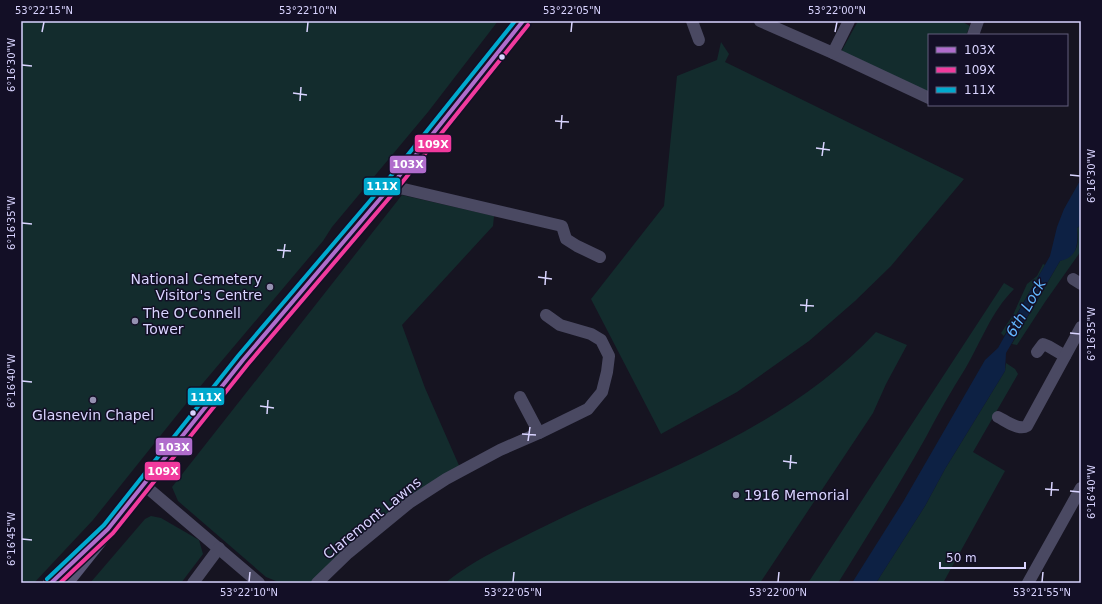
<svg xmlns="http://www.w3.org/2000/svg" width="1102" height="604" font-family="'DejaVu Sans',sans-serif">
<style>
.green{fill:#132c2d}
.water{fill:#0d2144}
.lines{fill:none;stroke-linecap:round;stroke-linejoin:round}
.street{stroke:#4a4962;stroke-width:12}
.secondary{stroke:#575674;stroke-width:16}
.bus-1-casing{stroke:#130f26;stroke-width:7}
.bus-2-casing{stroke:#130f26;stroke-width:7}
.bus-3-casing{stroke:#130f26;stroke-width:7}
.bus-1{stroke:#b06ccc;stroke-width:4}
.bus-2{stroke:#f13a9d;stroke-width:4}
.bus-3{stroke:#00a9ce;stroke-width:4}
.ticks{fill:none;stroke:#d9d4ff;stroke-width:1.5}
.bus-dot{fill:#d9d4ff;stroke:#130f26;stroke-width:1.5}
.poi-dot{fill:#9591b1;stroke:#130f26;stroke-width:1.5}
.labels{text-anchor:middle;stroke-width:3;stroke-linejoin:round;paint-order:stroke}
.poi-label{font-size:14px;fill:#d9d4ff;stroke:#130f26;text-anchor:start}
.street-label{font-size:14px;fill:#d9d4ff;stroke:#130f26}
.water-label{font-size:15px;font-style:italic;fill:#62b6ff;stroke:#130f26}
.line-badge{stroke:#130f26;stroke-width:1.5}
.badge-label{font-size:11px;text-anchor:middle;font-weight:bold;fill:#fff}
.neatline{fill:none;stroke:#d9d4ff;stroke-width:1.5}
.ticks-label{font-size:10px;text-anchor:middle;fill:#d9d4ff}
</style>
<rect width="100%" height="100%" fill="#161421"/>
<g class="green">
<path d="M21,21H498L428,112L332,227L323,241L193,395L93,520L34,583H21Z"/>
<path d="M858,21H961L970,26L966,35H929V92L841,52Z"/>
<path d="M721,42L729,54L725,62L964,179L891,266L855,301L809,341L737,392L661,434L591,299L664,206L677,76L717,60Z"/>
<path d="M402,195L494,216L493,226L402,325L425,388L461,470L446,479L317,583H281L266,577L178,501L172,487Z"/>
<path d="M1081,225V251L1045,302L1017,345L1012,344L1060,261C1078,252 1079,248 1077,228Z"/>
<path d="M1043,264L1045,265L1004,336L1001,333L1013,315L1027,284L1037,276Z"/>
<path d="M1004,283L1014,289C991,312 981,342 965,369C951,391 938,414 926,437C898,487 868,535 838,583H808Z"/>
<path d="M876,332L907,345L886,384L873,413L760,583H445C466,566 490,553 515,541C541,528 567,515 594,503C695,458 799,415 876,332Z"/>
<path d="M1006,363L1015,369L1018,374L973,452L1005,471L943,583H876L925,506L945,469L1005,371Z"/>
<path d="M151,516L161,518L199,540L203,554L181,583H93L91,582L145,519Z"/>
</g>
<path class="water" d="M1081,179V225L1077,228C1078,244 1078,257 1060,261L1006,353L1005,371L945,469L925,506L876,583H852L903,502L985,360L998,348L1050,256L1057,227L1064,209Z"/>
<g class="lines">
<g class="street">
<path d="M692,21L699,40"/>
<path d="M760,21L833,53L929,98"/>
<path d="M973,35L978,21"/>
<path d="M833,53L849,21"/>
<path d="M391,186L562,226L566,239L577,246L600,257"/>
<path d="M1073,279L1081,284"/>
<path d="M1037,352L1043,344L1048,346L1065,356"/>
<path d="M520,397L539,433"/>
<path d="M998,417C1006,421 1019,431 1027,426L1081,327"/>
<path d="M143,484L259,583"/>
<path d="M193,583L219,548"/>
<path d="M317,583L348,553L409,503L446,479L500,450L539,433L588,409L602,392L607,372L609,356L601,340L591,334L560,325L546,315"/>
<path d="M1028,583L1081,488"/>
</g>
<g class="secondary">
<path d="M51,583L70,564"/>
<path d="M65,583L243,360L391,186L523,21"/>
</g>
<defs>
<path id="bus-1" d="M51,583L108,529L243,360L391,186L523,21"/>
<path id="bus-2" d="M60,583L113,533L248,364L396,190L528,25"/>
<path id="bus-3" d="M47,579L104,525L238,356L386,182L515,21"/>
</defs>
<use href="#bus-1" class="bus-1-casing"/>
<use href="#bus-2" class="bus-2-casing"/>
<use href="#bus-3" class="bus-3-casing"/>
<use href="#bus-1" class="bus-1"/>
<use href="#bus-2" class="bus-2"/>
<use href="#bus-3" class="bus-3"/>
</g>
<path class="ticks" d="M42,32L44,22M307,32L308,22M571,32L572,22M835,32L837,22M22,65L32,66M293,93L307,95M300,101L301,87M555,121L569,122M561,129L562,115M816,148L830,150M822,156L824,142M1070,175L1080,176M22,223L32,224M277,250L291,251M283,258L285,244M538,277L552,279M545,285L546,271M800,305L814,306M806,312L807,299M1070,333L1080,334M22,381L32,382M260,406L274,408M267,414L268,400M522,434L536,435M528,441L530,427M783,461L797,463M790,469L791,455M1045,489L1059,490M1070,491L1080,492M1051,496L1052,482M22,539L32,540M249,582L250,572M513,582L514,572M778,582L779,572M1042,582L1043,572"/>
<g class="bus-dot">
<circle cx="502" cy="57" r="3.5"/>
<circle cx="193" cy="413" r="3.5"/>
</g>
<g class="poi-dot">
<circle cx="270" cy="287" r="4"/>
<circle cx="135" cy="321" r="4"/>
<circle cx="93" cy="400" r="4"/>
<circle cx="736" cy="495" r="4"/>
</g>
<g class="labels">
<g class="poi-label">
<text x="262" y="284" text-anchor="end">National Cemetery<tspan x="262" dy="16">Visitor's Centre</tspan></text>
<text x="143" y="318">The O'Connell<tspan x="143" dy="16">Tower</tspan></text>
<text x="93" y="420" text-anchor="middle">Glasnevin Chapel</text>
<text x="744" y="500">1916 Memorial</text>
</g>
<g class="street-label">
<text transform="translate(372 518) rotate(-39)" y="5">Claremont Lawns</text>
</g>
<g class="water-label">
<text transform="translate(1026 308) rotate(-60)" y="5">6th Lock</text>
</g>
</g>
<g class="line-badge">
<rect x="414" y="134" width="38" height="19" rx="4" fill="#f13a9d"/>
<rect x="389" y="155" width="38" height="19" rx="4" fill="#b06ccc"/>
<rect x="363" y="177" width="38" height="19" rx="4" fill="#00a9ce"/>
<rect x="187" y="387" width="38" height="19" rx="4" fill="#00a9ce"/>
<rect x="155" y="437" width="38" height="19" rx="4" fill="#b06ccc"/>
<rect x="144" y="461" width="37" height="20" rx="4" fill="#f13a9d"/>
</g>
<g class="badge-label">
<text x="433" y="148">109X</text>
<text x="408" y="168">103X</text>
<text x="382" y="190">111X</text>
<text x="206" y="401">111X</text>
<text x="174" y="451">103X</text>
<text x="163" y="475">109X</text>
</g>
<rect width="1102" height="604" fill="none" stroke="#130f26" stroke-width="44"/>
<rect x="928" y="34" width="140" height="72" fill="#130f26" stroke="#625e7d"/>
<rect x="936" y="47" width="20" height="6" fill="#b06ccc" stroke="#625e7d"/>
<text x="964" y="54" font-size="12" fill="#d9d4ff">103X</text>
<rect x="936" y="67" width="20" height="6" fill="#f13a9d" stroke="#625e7d"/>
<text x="964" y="74" font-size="12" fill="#d9d4ff">109X</text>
<rect x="936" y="87" width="20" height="6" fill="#00a9ce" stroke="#625e7d"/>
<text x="964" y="94" font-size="12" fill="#d9d4ff">111X</text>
<path d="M940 562v6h85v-6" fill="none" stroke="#d9d4ff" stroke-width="2"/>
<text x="946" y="562" font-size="12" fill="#d9d4ff" stroke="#130f26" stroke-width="3" paint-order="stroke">50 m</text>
<rect x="22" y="22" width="1058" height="560" class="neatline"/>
<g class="ticks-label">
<text x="44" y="14">53°22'15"N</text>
<text x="308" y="14">53°22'10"N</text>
<text x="572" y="14">53°22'05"N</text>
<text x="837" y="14">53°22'00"N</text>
<text transform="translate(11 65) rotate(-90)" y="4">6°16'30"W</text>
<text transform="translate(1091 176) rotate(-90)" y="4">6°16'30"W</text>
<text transform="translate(11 223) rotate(-90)" y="4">6°16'35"W</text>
<text transform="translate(1091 334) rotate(-90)" y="4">6°16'35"W</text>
<text transform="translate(11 381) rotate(-90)" y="4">6°16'40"W</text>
<text transform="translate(1091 492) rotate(-90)" y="4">6°16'40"W</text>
<text transform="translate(11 539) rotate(-90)" y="4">6°16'45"W</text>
<text x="249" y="596">53°22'10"N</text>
<text x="513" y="596">53°22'05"N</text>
<text x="778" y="596">53°22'00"N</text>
<text x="1042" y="596">53°21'55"N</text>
</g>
</svg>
